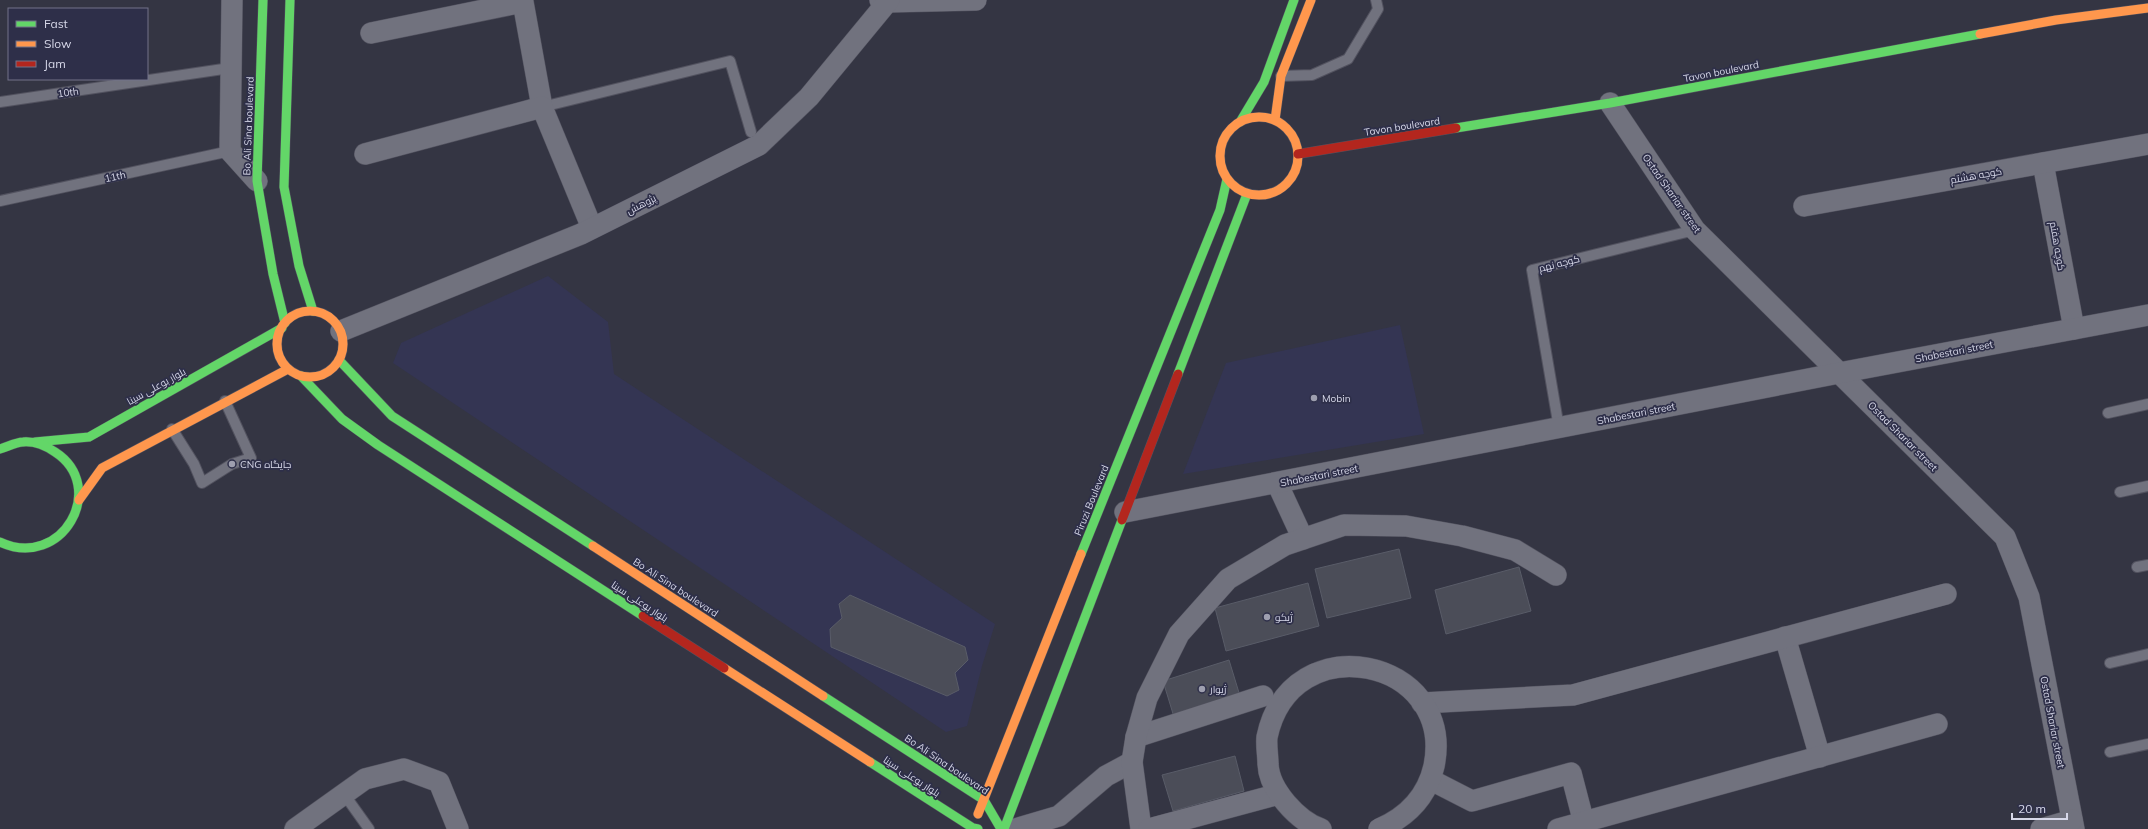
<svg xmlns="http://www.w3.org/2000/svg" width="2148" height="829" font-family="Mulish,Cairo,sans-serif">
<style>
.built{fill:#343553}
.building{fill:#4b4d58;stroke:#595c68}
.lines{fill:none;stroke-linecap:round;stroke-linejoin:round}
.lane-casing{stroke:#52525f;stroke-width:12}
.street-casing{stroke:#52525f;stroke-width:22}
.fast-casing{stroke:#52525f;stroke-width:10}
.slow-casing{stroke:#52525f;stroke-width:10}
.jam-casing{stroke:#52525f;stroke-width:10}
.lane{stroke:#71727e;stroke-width:10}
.street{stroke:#71727e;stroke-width:21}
.fast{stroke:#63d668;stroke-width:9}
.slow{stroke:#ff974d;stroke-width:9}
.jam{stroke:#b3261e;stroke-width:9}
.poi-dot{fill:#9e9faf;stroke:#2e2f49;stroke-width:1.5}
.labels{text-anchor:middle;stroke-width:3.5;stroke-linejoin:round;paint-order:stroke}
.street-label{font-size:10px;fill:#d7d8e9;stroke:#2e2f49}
.poi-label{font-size:10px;fill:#d7d8e9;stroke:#2e2f49;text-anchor:start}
</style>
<rect width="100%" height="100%" fill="#343543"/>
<g class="built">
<path d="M548,276L608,322L614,374L995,624L982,666L967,726L946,732L393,363L401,343Z"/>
<path d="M1400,325L1424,434L1183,474L1226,363Z"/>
</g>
<g class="building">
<path d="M1399,549L1411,598L1327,618L1315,569Z"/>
<path d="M1519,567L1531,611L1446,634L1435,590Z"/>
<path d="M1308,583L1319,626L1226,651L1215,608Z"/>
<path d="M850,595L965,647L968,660L955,673L959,690L947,696L831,647L830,629L842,618L839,604Z"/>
<path d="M1229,660L1240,696L1174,717L1163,681Z"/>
<path d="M1235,756L1244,791L1173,811L1162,775Z"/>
</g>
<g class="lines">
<defs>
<g id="lane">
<path d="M1281,76L1312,75L1348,59L1378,9L1376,0"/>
<path d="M0,102L230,68"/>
<path d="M542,107L730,61L751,132"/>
<path d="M0,201L230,151"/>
<path d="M2108,413L2148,404"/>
<path d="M1559,428L1532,270L1695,230"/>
<path d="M172,429L194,464L202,483L232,464L251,458L225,401"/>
<path d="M2120,492L2148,486"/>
<path d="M2137,567L2148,565"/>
<path d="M2110,663L2148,654"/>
<path d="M2110,752L2148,744"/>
<path d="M344,794L369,829"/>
</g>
<g id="street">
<path d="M232,0L230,151L257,181"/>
<path d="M880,0L888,2L976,0"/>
<path d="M371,33L523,2L542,107"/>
<path d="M1610,103L1695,230L2005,537L2029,597L2074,829"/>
<path d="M365,154L542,107L592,228"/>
<path d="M2043,163L2074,329"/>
<path d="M1804,206L2148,144"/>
<path d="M341,331L581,234L759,145L809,97L889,0"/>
<path d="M1277,483L1303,539"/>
<path d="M1125,512L1839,373L2148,315"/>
<path d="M1785,637L1820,757"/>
<path d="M1422,703L1573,695L1946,594"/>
<path d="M1136,737L1263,696"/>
<path d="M1431,780L1472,801L1571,773L1584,823"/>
<path d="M295,829L365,779L404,769L439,782L458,829"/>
<path d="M1015,829L1059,816L1106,776L1132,762"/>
<path d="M1141,829L1132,762L1136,737L1147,698L1179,634L1228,579L1285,545L1344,525L1406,526L1462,536L1515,550L1556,575"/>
<path d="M1149,829L1279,794"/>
<path d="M1321,829C1298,821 1269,790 1268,764C1268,756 1266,745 1267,737C1291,623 1456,658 1434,766C1427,797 1407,817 1379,829"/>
<path d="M1558,829L1937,724"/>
<path d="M2041,829L2072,820"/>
</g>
<g id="fast">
<path d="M263,0L257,181L273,274L285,323"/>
<path d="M290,0L284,187L299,266L313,311"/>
<path d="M1240,122L1264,82L1294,0"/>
<path d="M1456,128L1610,103L1980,34"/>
<path d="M339,360L392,416L593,546"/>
<path d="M1178,374L1247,194"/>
<path d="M301,376L342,419L378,445L643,616"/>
<path d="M35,442L89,437L282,328"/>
<path d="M0,449C7,447 16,442 23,442C35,441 46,446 55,452C109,487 62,571 0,542"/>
<path d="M1081,554L1220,210L1227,179"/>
<path d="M823,696L984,800L1001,829"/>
<path d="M870,762L973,828L978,829"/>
<path d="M1004,829L1122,520"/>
</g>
<g id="slow">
<path d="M1980,34L2056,20L2148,8"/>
<circle cx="1259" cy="156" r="39"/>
<path d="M1275,120L1281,76L1311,0"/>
<circle cx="310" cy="344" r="33"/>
<path d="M79,500L102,468L288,369"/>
<path d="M593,546L823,696"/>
<path d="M724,668L870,762"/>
<path d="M978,814L1081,554"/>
</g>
<g id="jam">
<path d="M1298,154L1456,128"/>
<path d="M1122,520L1178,374"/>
<path d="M643,616L724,668"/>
</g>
</defs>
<use href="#lane" class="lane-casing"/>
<use href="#street" class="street-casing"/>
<use href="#fast" class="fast-casing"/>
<use href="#slow" class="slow-casing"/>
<use href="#jam" class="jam-casing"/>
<use href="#lane" class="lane"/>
<use href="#street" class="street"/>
<use href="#fast" class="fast"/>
<use href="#slow" class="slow"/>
<use href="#jam" class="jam"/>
</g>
<g class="poi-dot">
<circle cx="1314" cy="398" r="4"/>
<circle cx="232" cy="464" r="4"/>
<circle cx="1267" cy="617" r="4"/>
<circle cx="1202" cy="689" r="4"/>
</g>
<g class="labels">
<g class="street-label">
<text transform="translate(1721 71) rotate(-11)" y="4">Tavon boulevard</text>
<text transform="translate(68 92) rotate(-8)" y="4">10th</text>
<text transform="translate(248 126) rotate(-88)" y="4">Bo Ali Sina boulevard</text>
<text transform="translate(1402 126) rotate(-9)" y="4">Tavon boulevard</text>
<text transform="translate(1976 175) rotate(-10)" y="4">کوچه هشتم</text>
<text transform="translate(115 176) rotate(-12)" y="4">11th</text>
<text transform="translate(1672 193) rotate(55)" y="4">Ostad Shariar street</text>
<text transform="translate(641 204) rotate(-27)" y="4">پژوهش</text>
<text transform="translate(2058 246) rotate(80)" y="4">کوچه هفتم</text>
<text transform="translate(1559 263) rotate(-14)" y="4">کوچه نهم</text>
<text transform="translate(1954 351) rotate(-11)" y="4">Shabestari street</text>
<text transform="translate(156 386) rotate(-29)" y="4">بلوار بوعلی سینا</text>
<text transform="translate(1636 413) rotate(-11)" y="4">Shabestari street</text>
<text transform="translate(1903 436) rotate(45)" y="4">Ostad Shariar street</text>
<text transform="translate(1319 475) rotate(-11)" y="4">Shabestari street</text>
<text transform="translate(1091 500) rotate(-68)" y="4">Piruzi Boulevard</text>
<text transform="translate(676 587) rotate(33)" y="4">Bo Ali Sina boulevard</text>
<text transform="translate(640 601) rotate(33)" y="4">بلوار بوعلی سینا</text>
<text transform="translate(2053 722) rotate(79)" y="4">Ostad Shariar street</text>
<text transform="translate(947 764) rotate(34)" y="4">Bo Ali Sina boulevard</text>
<text transform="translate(912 776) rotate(33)" y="4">بلوار بوعلی سینا</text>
</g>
<g class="poi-label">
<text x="1322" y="402">Mobin</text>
<text x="240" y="468">CNG جایگاه</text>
<text x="1275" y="621">ژیکو</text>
<text x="1210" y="693">ژیوار</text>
</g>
</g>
<rect x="8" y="8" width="140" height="72" fill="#2e2f49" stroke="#727389"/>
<rect x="16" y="21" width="20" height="6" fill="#63d668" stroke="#727389"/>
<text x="44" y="28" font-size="12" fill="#d7d8e9">Fast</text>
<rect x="16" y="41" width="20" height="6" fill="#ff974d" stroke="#727389"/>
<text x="44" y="48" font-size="12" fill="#d7d8e9">Slow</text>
<rect x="16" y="61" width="20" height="6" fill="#b3261e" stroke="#727389"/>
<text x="44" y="68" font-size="12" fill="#d7d8e9">Jam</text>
<path d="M2012 813v6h55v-6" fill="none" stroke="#d7d8e9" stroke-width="2"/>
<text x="2018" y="813" font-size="12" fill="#d7d8e9" stroke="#2e2f49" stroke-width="3" paint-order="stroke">20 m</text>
</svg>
